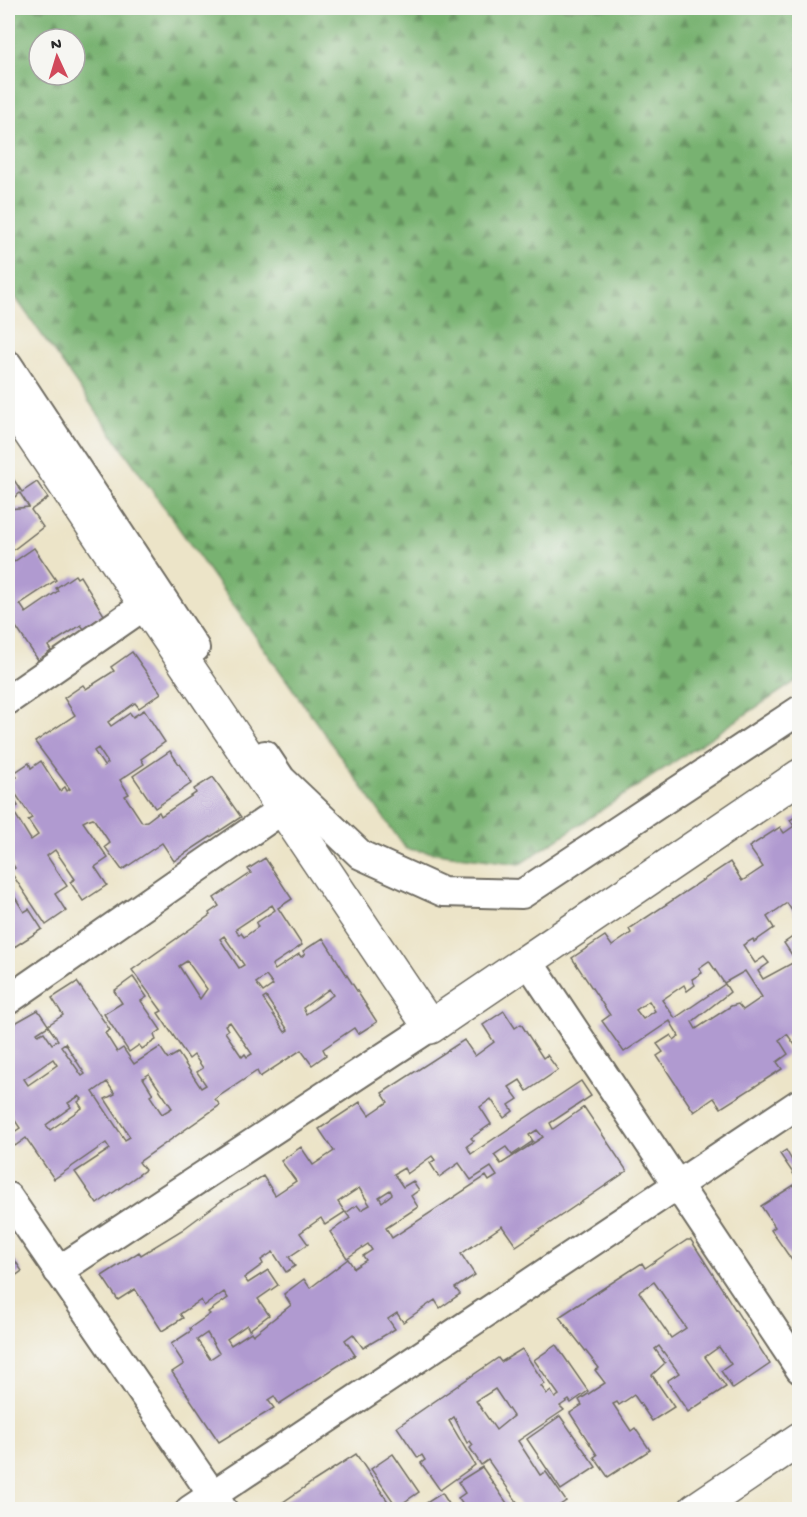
<svg xmlns="http://www.w3.org/2000/svg" width="807" height="1517" font-family="'Gochi Hand',sans-serif">
<style>
.forest{fill:url(#forest-firs);stroke:#526e4e;stroke-width:1.5;fill-rule:evenodd}
.building{fill:#b09ad0;fill-rule:evenodd}
.lines{fill:none;stroke-linecap:round;stroke-linejoin:round}
.minor-casing{stroke:#6f6c62;stroke-width:32}
.tertiary-casing{stroke:#6f6c62;stroke-width:36}
.minor{stroke:#fff;stroke-width:28}
.tertiary{stroke:#fff;stroke-width:33}
</style>
<defs>
<pattern id="forest-firs" width="22" height="20" patternUnits="userSpaceOnUse" patternTransform="scale(1.5)"><rect width="22" height="20" fill="#78b271"/><path d="M5 1l3.5 6h-7zM16 11l3.5 6h-7z" fill="#63915d"/></pattern>
</defs>
<rect width="100%" height="100%" fill="#f6f6f2"/>
<filter id="ink" filterUnits="userSpaceOnUse"><feTurbulence type="fractalNoise" baseFrequency=".0167" numOctaves="2"/><feDisplacementMap in="SourceGraphic" scale="12" xChannelSelector="R" yChannelSelector="G"/><feConvolveMatrix kernelMatrix="1 2 1 2 8 2 1 2 1" color-interpolation-filters="sRGB"/></filter>
<filter id="wash" filterUnits="userSpaceOnUse"><feTurbulence type="fractalNoise" baseFrequency=".008" numOctaves="4" result="noise"/><feDisplacementMap in="SourceGraphic" scale="24" xChannelSelector="R" yChannelSelector="G"/><feGaussianBlur stdDeviation="1.35" result="paint"/><feColorMatrix in="noise" values="0 0 0 0 0 0 0 0 0 0 0 0 0 0 0 0 0 1.4 0 .05"/><feComposite in="paint" operator="in"/></filter>
<g filter="url(#wash)">
<rect width="100%" height="100%" fill="#ece4c8"/>
<path class="forest" d="M8,8H799V679L520,864L406,849L8,287ZM39,39H75V75H39Z"/>
<g id="blocks">
<g class="building">
<path d="M8,471L22,492L37,482L48,498L31,510L43,527L8,554V509L29,507L20,493L8,502Z"/>
<path d="M34,548L56,580L20,604L26,613L58,591L56,588L75,575L77,578L80,576L104,615L84,629L81,625L48,646L51,651L38,660L8,615V566Z"/>
<path d="M132,652L161,693L139,708L135,703L108,722L111,726L130,713L133,717L144,710L165,742L141,759L144,764L120,780L129,794L125,796L142,822L147,821L159,812L161,816L196,793L194,789L213,777L241,817L174,861L162,843L122,870L105,847L110,843L93,818L87,820L83,822L108,858L95,867L107,885L83,901L70,882L75,879L55,850L47,856L67,886L55,894L66,911L46,925L10,871L15,868L8,857L10,854L8,849V790L18,806L12,809L31,840L38,835L28,820L32,818L8,783L17,777L14,773L29,763L31,768L41,761L60,791L65,787L67,791L70,789L35,742L75,715L64,698L83,685L86,689L114,671L111,667ZM98,748L108,763L104,766L94,751Z"/>
<path d="M170,751L192,783L155,808L133,776Z"/>
<path d="M800,814V923L787,903L767,917L774,928L754,942L753,939L743,945L755,963L764,957L769,963L758,971L763,979L796,961L800,962V1052L787,1034L779,1040L788,1054L777,1062L782,1069L721,1108L714,1098L694,1112L657,1056L663,1052L657,1044L671,1035L674,1040L679,1036L670,1021L624,1052L602,1021L610,1015L572,958L605,936L612,946L631,933L629,929L730,862L742,881L763,867L749,847L780,827L784,833L794,826L790,820ZM709,961L724,983L745,971L762,997L743,1010L738,1004L731,1006L696,1029L692,1022L730,992L725,984L675,1018L662,1000L684,985L687,991L695,985L692,979L702,973L699,968ZM649,1001L655,1011L643,1019L636,1010Z"/>
<path d="M265,858L292,899L278,908L302,945L272,965L275,970L299,954L301,957L305,954L303,951L323,938L377,1022L358,1034L354,1028L323,1049L326,1055L312,1065L301,1050L260,1077L257,1071L215,1099L220,1105L139,1162L145,1170L97,1204L75,1172L110,1149L106,1143L54,1179L26,1138L15,1146L8,1136L20,1128L8,1110V1027L38,1010L48,1025L63,1015L52,998L77,982L110,1030L105,1033L117,1052L123,1048L134,1064L160,1047L168,1059L178,1053L201,1088L206,1085L197,1072L203,1068L194,1055L189,1059L158,1013L162,1011L132,970L210,915L209,913L219,906L214,898L251,873L248,869ZM272,905L275,910L256,923L258,927L244,937L241,933L239,935L236,929ZM224,936L244,965L239,968L220,939ZM187,961L207,989L200,999L179,966ZM266,976L273,985L263,992L256,983ZM329,989L333,995L306,1014L303,1008ZM266,997L288,1030L285,1032L263,999ZM230,1022L252,1054L247,1057L245,1054L242,1057L225,1032L228,1030L225,1025ZM48,1026L58,1040L52,1044L44,1032L38,1035L37,1033ZM65,1043L85,1074L82,1076L61,1046ZM53,1059L57,1065L28,1085L24,1079ZM149,1074L172,1108L162,1114L150,1096L153,1094L143,1078ZM107,1082L115,1094L105,1099L130,1137L125,1140L93,1092ZM79,1096L82,1099L78,1102L82,1108L50,1130L46,1125L71,1107L68,1103Z"/>
<path d="M8,886L24,912L29,909L42,929L8,951Z"/>
<path d="M800,932V950L792,955L784,943Z"/>
<path d="M133,977L147,997L141,1001L161,1030L154,1035L156,1040L142,1049L139,1045L129,1052L104,1014L122,1003L114,991Z"/>
<path d="M504,1011L515,1028L521,1024L543,1058L547,1055L558,1070L527,1091L520,1080L509,1087L518,1099L509,1105L513,1111L504,1118L491,1099L480,1107L491,1124L471,1138L474,1141L467,1146L471,1154L581,1081L591,1096L550,1123L553,1129L584,1107L627,1171L516,1246L502,1226L461,1254L475,1275L455,1288L460,1294L440,1308L435,1300L403,1322L397,1313L388,1319L395,1329L363,1348L353,1334L345,1340L355,1355L279,1404L274,1396L268,1400L274,1408L219,1442L172,1372L184,1364L171,1344L191,1331L190,1328L210,1314L208,1312L228,1298L224,1292L204,1306L201,1300L180,1314L183,1318L162,1331L135,1289L118,1300L102,1276L139,1252L141,1255L182,1230L221,1201L263,1176L275,1195L296,1181L281,1161L301,1147L313,1165L334,1151L319,1129L360,1102L369,1115L388,1102L382,1093L464,1040L475,1056L494,1042L483,1025ZM537,1130L543,1137L501,1164L494,1155L506,1147L512,1155L533,1141L529,1135ZM432,1156L435,1160L430,1163L439,1177L459,1163L471,1180L491,1167L497,1176L489,1181L486,1176L392,1238L386,1228L418,1207L411,1196L419,1190L413,1181L403,1187L394,1174L404,1168L407,1174ZM359,1188L370,1205L361,1210L357,1205L346,1213L350,1218L330,1232L347,1258L368,1244L372,1250L363,1256L366,1260L354,1268L348,1259L310,1288L304,1279L284,1294L291,1305L253,1335L251,1332L231,1345L227,1339L247,1325L249,1330L269,1315L258,1299L278,1285L268,1270L248,1283L244,1278L263,1264L261,1260L273,1252L286,1272L295,1266L289,1257L308,1244L300,1233L321,1218L325,1225L345,1212L338,1202ZM390,1190L392,1194L382,1202L379,1197ZM207,1333L219,1353L210,1359L197,1340Z"/>
<path d="M786,1150L794,1164L800,1160V1272L771,1230L775,1227L761,1206L799,1182L780,1154Z"/>
<path d="M687,1240H691L770,1364L733,1389L721,1371L731,1364L719,1347L705,1357L726,1387L688,1412L667,1381L679,1373L659,1346L655,1349L665,1363L652,1375L674,1407L652,1421L634,1395L619,1405L617,1402L613,1404L631,1431L635,1428L650,1450L608,1477L594,1457L597,1455L570,1413L582,1405L579,1400L605,1383L595,1370L599,1368L559,1317L642,1263L645,1268ZM654,1282L686,1328L671,1338L639,1292Z"/>
<path d="M8,1250L22,1271L8,1281Z"/>
<path d="M556,1345L588,1391L571,1403L569,1400L560,1406L564,1410L518,1441L540,1475L546,1472L566,1501L554,1509H522L488,1460L481,1465L470,1448L473,1445L470,1441L467,1443L454,1417L449,1421L475,1465L440,1490L421,1463L425,1460L422,1455L418,1458L397,1427L498,1358L501,1362L522,1349L545,1384L541,1386L547,1394L551,1391L555,1398L559,1395L534,1360ZM495,1389L513,1416L496,1430L476,1401Z"/>
<path d="M560,1416L596,1467L561,1490L527,1439Z"/>
<path d="M356,1454L393,1509H273L314,1481Z"/>
<path d="M393,1454L419,1492L397,1507L371,1469Z"/>
<path d="M482,1467L511,1509H466L458,1498L465,1493L458,1482Z"/>
<path d="M442,1493L451,1507L446,1509H417Z"/>
</g>
</g>
</g>
<g filter="url(#ink)">
<use href="#blocks" fill-opacity="0" stroke="#6f6c62" stroke-width="1.5"/>
<g class="lines">
<defs>
<g id="minor">
<path d="M8,365L195,648"/>
<path d="M8,700L145,605"/>
<path d="M265,755L281,779L361,855L443,892L522,894L800,710"/>
<path d="M528,961L800,1369"/>
<path d="M8,1000L283,809"/>
<path d="M8,1197L223,1510"/>
<path d="M58,1271L430,1027"/>
<path d="M190,1510L800,1103"/>
</g>
<g id="tertiary">
<path d="M8,400L430,1027L800,776"/>
<path d="M695,1510L800,1439"/>
</g>
</defs>
<use href="#minor" class="minor-casing"/>
<use href="#tertiary" class="tertiary-casing"/>
<use href="#minor" class="minor"/>
<use href="#tertiary" class="tertiary"/>
</g>
</g>
<rect width="807" height="1517" fill="none" stroke="#f6f6f2" stroke-width="30"/>
<g transform="translate(57 57) rotate(356)"><circle r="28" fill="#f6f6f2" stroke="#a5a5a2" stroke-width="1.5"/>
<path d="M0-4.5L10 22L0 15L-10 22Z" fill="#d1495b"/>
<text y="-9" font-size="16" font-weight="bold" text-anchor="middle" fill="#2b2b2b">N</text>
</g>
</svg>
